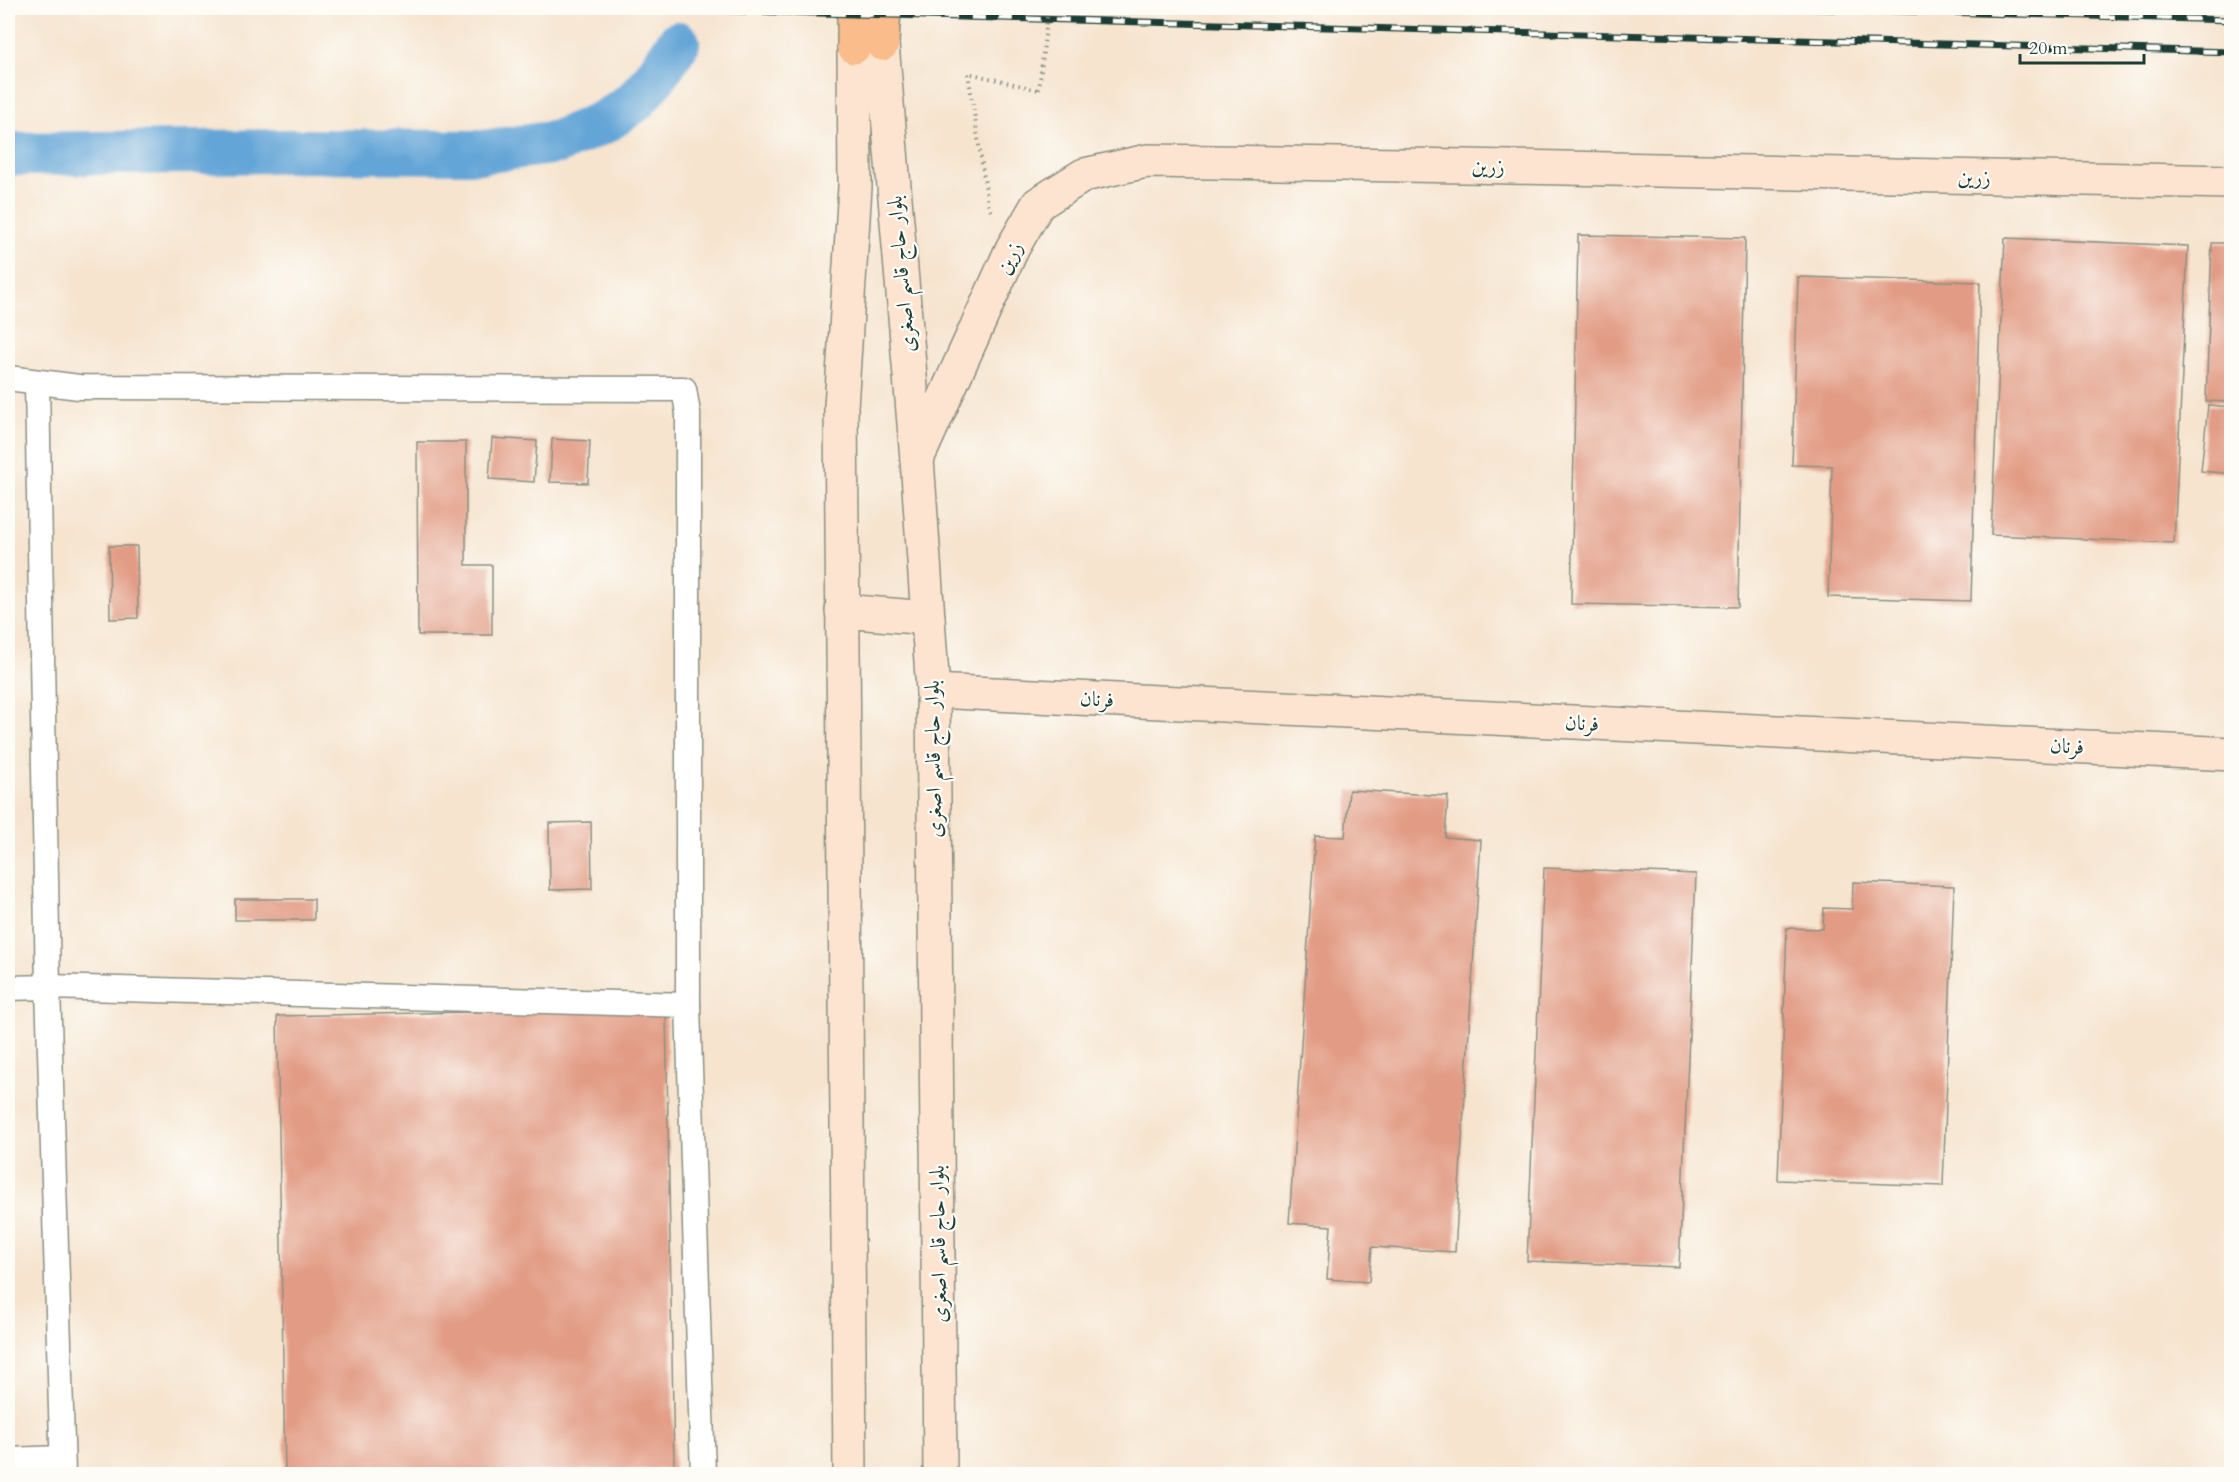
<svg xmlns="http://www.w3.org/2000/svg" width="2239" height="1482" font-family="Cardo,Amiri,serif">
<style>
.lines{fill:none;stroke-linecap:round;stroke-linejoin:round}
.canal{stroke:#63a5d7;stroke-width:44}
.building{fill:#e29c85}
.lane-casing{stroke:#8a9082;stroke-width:27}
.secondary-casing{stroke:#8a9082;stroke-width:36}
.highway-casing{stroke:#8a9082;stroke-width:36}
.path{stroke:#8a9082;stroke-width:4;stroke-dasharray:1.5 4.5;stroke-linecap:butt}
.lane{stroke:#fff;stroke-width:24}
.secondary{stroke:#fde4d0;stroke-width:33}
.highway{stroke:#f9bc8a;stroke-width:33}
.rail-casing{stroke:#1f3d34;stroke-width:7}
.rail{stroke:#fdfcf7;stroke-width:4.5;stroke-dasharray:14;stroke-linecap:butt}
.path-bridge{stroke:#8a9082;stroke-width:4;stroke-dasharray:1.5 4.5;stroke-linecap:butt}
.labels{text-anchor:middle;stroke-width:4.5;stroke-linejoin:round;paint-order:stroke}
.street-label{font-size:21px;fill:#1f3d34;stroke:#fdfcf7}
</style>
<rect width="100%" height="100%" fill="#fdfcf7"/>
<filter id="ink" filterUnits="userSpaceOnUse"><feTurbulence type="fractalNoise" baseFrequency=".0167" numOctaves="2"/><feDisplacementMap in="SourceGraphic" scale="12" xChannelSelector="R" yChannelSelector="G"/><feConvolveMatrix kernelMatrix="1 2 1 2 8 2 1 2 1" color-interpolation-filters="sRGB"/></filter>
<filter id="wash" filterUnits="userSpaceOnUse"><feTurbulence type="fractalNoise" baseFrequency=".008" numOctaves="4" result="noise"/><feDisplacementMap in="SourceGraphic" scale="24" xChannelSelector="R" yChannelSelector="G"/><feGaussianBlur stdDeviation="1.35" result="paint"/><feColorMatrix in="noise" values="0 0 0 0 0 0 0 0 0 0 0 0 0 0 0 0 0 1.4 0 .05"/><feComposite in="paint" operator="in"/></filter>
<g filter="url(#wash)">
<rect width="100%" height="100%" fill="#f6e4cf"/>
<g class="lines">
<path class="canal" d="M8,154L288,151L482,152L558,142L606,121L635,101L653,80L678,43"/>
</g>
<g id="blocks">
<g class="building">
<path d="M1578,235L1745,238L1738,607L1571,604Z"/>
<path d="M2005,238L2188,246L2174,543L1991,535Z"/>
<path d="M2212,243H2232V402L2206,401Z"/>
<path d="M1798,277L1980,282L1971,601L1828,597L1832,466L1792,465Z"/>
<path d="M2208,405L2232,407V474L2201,471Z"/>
<path d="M492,438L537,441L534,482L489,479Z"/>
<path d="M552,439L590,441L588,483L550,482Z"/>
<path d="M417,442H466V565H492V635H418Z"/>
<path d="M109,546H137L138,618L110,619Z"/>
<path d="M1349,790L1448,796L1445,837L1481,840L1455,1252L1372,1247L1369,1282L1327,1279L1331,1226L1289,1223L1315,836L1345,837Z"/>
<path d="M591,822L592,889L550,890L549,823Z"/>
<path d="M1544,868L1696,874L1679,1267L1527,1261Z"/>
<path d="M1853,882L1954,886L1943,1186L1778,1180L1787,928L1823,929L1824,908L1852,909Z"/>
<rect x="235" y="899" width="79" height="21"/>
<path d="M666,1008L674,1469L413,1474H285L277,1016Z"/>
</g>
</g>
</g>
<g filter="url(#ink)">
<use href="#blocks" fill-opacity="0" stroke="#8a9082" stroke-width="1.5"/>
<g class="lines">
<defs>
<g id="lane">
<path d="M8,378L79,387L684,389L688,413V1005L703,1474"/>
<path d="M37,382L48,987L63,1474"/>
<path d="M8,988L48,987L688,1005"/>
<path d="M8,1460L62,1458"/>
</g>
<g id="secondary">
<path d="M882,44L917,459L933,691L940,1474"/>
<path d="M917,459L1012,249L1038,204L1084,175L1147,161L1465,166L2232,182"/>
<path d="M842,611L928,618"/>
<path d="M933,691L2232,754"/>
<path d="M850,1474L841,407L855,187L854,47"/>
</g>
<g id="highway">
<path d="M882,44L884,8"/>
<path d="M854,47V8"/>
</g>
</defs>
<use href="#lane" class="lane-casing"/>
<use href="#secondary" class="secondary-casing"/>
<use href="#highway" class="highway-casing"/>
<path class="path" d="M991,211L988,204L968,73L1039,90"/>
<use href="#lane" class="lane"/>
<use href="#secondary" class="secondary"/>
<use href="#highway" class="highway"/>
<defs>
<g id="rail">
<path d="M635,8L2232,52"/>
<path d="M1793,8L2232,20"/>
</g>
</defs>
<use href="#rail" class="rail-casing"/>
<use href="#rail" class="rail"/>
<path class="path-bridge" d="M1039,90L1048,8"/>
</g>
</g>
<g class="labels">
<g class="street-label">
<text transform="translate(1488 166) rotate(1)" y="7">زرین</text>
<text transform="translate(1974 177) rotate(1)" y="7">زرین</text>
<text transform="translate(1009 258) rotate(-64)" y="7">زرین</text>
<text transform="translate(901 274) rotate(-95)" y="7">بلوار حاج قاسم اصغری</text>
<text transform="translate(1097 699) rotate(3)" y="7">فرنان</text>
<text transform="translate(1582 723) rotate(3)" y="7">فرنان</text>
<text transform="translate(2067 746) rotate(3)" y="7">فرنان</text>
<text transform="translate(933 759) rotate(-91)" y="7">بلوار حاج قاسم اصغری</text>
<text transform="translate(938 1244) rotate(-91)" y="7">بلوار حاج قاسم اصغری</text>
</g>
</g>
<rect width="2239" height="1482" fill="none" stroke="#fdfcf7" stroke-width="30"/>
<path d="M2020 54v9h124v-9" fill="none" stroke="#1f3d34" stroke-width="3"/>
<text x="2029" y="54" font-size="18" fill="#1f3d34" stroke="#fdfcf7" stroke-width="4.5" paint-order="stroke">20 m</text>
</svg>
